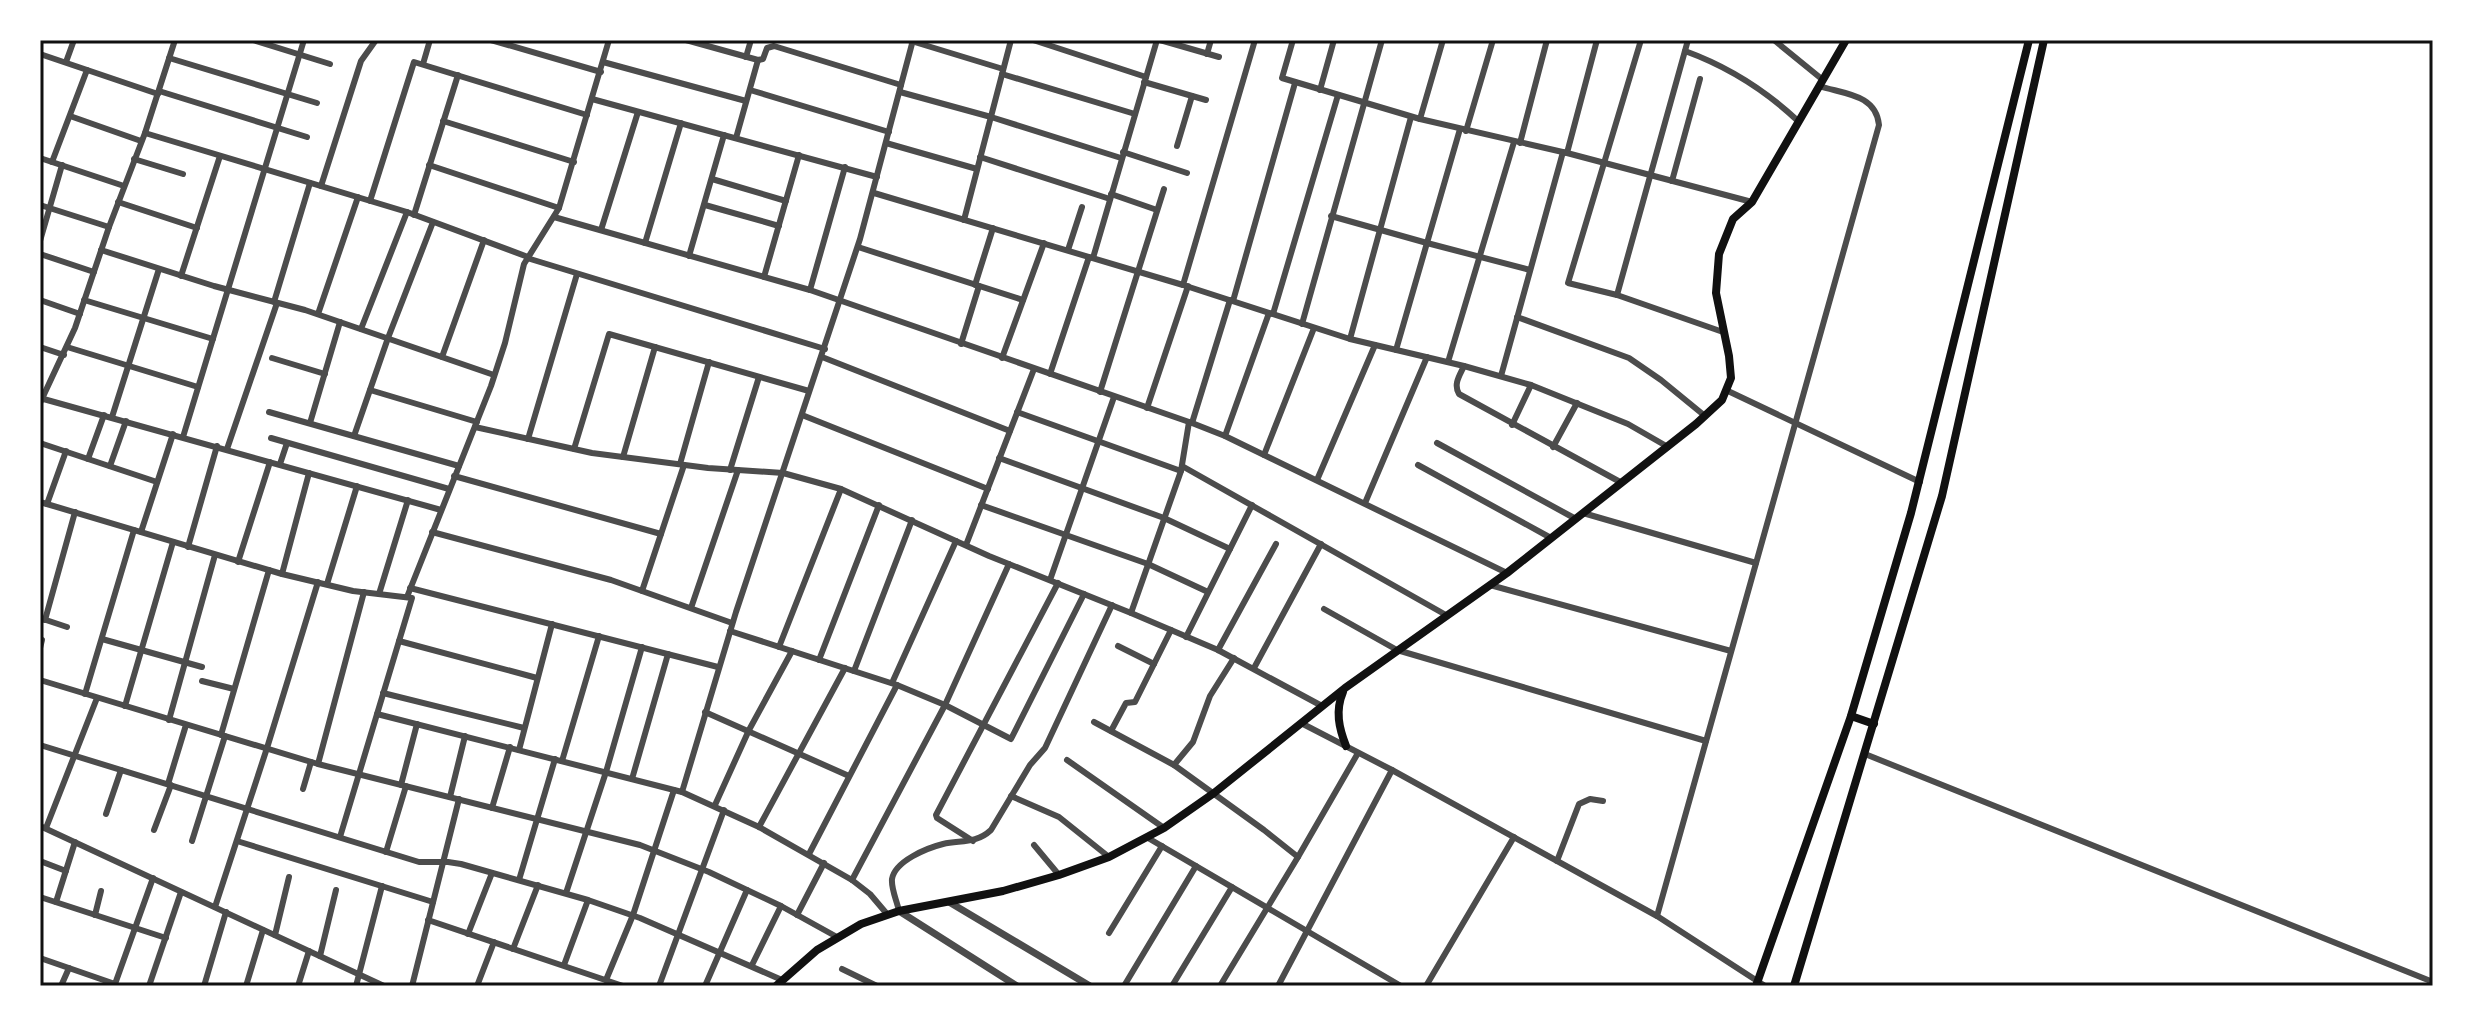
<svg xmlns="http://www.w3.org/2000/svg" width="2473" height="1026" font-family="Arial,sans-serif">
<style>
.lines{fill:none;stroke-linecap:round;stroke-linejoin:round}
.minor{stroke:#4c4c4c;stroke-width:6}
.tertiary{stroke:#4c4c4c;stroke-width:7}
.secondary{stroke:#111;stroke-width:8}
.neatline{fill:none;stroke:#111;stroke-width:3}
</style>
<rect width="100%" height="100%" fill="#fff"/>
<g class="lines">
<g class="minor">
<path d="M253,40L330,64"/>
<path d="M491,40L601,72"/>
<path d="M686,40L758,60"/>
<path d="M908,40L1003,69"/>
<path d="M1033,40L1146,77"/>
<path d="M1160,40L1219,57"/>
<path d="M1293,40L1282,78L1420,119L1567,153L1752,202"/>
<path d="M1641,40L1568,283L1617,295L1723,332"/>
<path d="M1774,40L1823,80"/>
<path d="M1685,51C1729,67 1764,89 1798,121"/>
<path d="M40,54L158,94"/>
<path d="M1207,54L1211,40"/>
<path d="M746,57L751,40"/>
<path d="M169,58L317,103"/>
<path d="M758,60L763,59L767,48L774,46L901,85"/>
<path d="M66,62L74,40"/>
<path d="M603,62L746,101"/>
<path d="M423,64L430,40"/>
<path d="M1002,74L1135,114"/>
<path d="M1144,82L1206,100"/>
<path d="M750,90L889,132"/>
<path d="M1320,90L1334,40"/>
<path d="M159,91L307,137"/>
<path d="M900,92L991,117L1121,158"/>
<path d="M592,99L877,177"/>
<path d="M70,116L141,141"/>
<path d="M1420,119L1443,40"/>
<path d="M443,121L574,162"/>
<path d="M1466,131L1493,40"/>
<path d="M145,133L407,212L528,257"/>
<path d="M736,138L758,60"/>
<path d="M886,143L977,169"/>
<path d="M1520,143L1547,40"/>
<path d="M1177,146L1192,96"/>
<path d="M1123,152L1187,173"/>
<path d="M1567,153L1597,40"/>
<path d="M980,157L1110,199"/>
<path d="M40,158L124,186"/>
<path d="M134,159L183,174"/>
<path d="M52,162L87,70"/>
<path d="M429,165L559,208"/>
<path d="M712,179L786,201"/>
<path d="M1672,181L1700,79"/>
<path d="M321,186L361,61L376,40"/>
<path d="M874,193L1183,285L1350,339L1464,366L1531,385L1628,424L1668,447"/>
<path d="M1111,194L1157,210"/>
<path d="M370,201L414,62L587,115"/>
<path d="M118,202L197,228"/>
<path d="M40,205L109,227"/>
<path d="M705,205L779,226"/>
<path d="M414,215L458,75"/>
<path d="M1331,216L1427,243L1530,270"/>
<path d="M554,217L810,290L1192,423L1225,436L1507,573"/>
<path d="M964,220L1011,40"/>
<path d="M601,230L638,112"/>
<path d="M40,241L62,165"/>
<path d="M645,243L681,123"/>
<path d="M858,247L1023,300"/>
<path d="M101,250L214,286L305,310L494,375"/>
<path d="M1068,250L1082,207"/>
<path d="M40,254L94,272"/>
<path d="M689,256L724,135"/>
<path d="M527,258L825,349"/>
<path d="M1093,258L1157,40"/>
<path d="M181,276L220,156"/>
<path d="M764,277L799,155"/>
<path d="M975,285L993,228"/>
<path d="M1183,285L1255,40"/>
<path d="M810,290L845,167"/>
<path d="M1617,295L1688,40"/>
<path d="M40,300L80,314"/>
<path d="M84,300L213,339"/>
<path d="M1233,301L1295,83"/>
<path d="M274,302L310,183"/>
<path d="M318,314L358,197"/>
<path d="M1273,314L1338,95"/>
<path d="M1517,317L1629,358L1661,380L1705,416"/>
<path d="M1302,324L1382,40"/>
<path d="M361,329L407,212"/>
<path d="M1350,339L1411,117"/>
<path d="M961,344L979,286"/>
<path d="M40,347L64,355"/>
<path d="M67,347L198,387"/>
<path d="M1396,350L1460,129"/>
<path d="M442,357L484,240"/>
<path d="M822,357L1010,431"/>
<path d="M272,358L325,374"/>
<path d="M1002,358L1044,243"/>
<path d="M1448,362L1514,142"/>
<path d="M1464,366C1460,375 1453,384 1459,394L1622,483"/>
<path d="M1050,374L1089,257"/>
<path d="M1501,376L1563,152"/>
<path d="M370,390L477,422"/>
<path d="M1728,391L1920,482"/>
<path d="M1100,392L1164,189"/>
<path d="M40,398L441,510"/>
<path d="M40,403L75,328L109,227L145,133L175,40"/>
<path d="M1147,408L1188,286"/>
<path d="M269,412L459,466"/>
<path d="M1017,412L1181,471"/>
<path d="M802,415L988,489"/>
<path d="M112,417L159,269"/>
<path d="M310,423L340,322"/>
<path d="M1192,423L1230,300"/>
<path d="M1512,425L1531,385"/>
<path d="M475,427L592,453L708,468L783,473L841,489L989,556L1131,613L1218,650L1322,706"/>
<path d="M354,436L388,338L433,222"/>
<path d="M1225,436L1269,313"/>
<path d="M183,437L304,40"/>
<path d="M271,438L449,489"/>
<path d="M528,439L577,274"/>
<path d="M40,443L157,482"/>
<path d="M1437,443L1576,519"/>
<path d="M1553,447L1577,403"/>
<path d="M227,449L277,303"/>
<path d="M574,449L609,334L809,391"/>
<path d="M1264,455L1314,328"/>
<path d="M623,457L655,347"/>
<path d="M999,458L1164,518L1230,549"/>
<path d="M88,459L104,415"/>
<path d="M280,464L287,443"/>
<path d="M680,464L709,362"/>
<path d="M1418,465L1551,538"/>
<path d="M110,466L126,421"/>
<path d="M1182,466L1446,615"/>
<path d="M730,470L759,377"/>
<path d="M454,476L661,534"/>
<path d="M1317,480L1375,345"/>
<path d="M40,502L282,574L353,591L412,598L340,837"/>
<path d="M1365,503L1427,357"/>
<path d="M47,504L66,451"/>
<path d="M981,505L1148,564L1208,592"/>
<path d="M1583,513L1756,563"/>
<path d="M141,532L173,434"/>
<path d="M432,532L611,580L732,623"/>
<path d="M966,545L1034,369"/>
<path d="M188,547L217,446"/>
<path d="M238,562L270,462"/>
<path d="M282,574L309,473"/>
<path d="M1050,580L1114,397"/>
<path d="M327,584L357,486"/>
<path d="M1490,585L1731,651"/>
<path d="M410,588L718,667"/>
<path d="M642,591L684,465"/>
<path d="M379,594L408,500"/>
<path d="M407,597L491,386L505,343L524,264L559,208L609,40"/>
<path d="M691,608L738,470"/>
<path d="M1324,609L1397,650L1706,741"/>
<path d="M1131,613L1181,471L1189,422"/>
<path d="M40,618L67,627"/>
<path d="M45,620L75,512"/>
<path d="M730,631L897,685L945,705L1011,739L1084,594"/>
<path d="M1186,637L1252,505"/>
<path d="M102,639L202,667"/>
<path d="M399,641L537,678"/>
<path d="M1118,646L1154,664"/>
<path d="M779,647L841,489"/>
<path d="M40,648L42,640"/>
<path d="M1218,650L1276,544"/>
<path d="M819,660L879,505"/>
<path d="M1254,668L1321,544"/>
<path d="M854,671L912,520"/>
<path d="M40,680L318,764L640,845L709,872L781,906L837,937"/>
<path d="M202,681L234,689"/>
<path d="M892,683L956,541"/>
<path d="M383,693L524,728"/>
<path d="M85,694L134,530"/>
<path d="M125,706L173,542"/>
<path d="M705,712L849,776"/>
<path d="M377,714L682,792L759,827L852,880L870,894L887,914"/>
<path d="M169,720L215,555"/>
<path d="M1094,722L1174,765L1264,830L1298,857"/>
<path d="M1301,723L1392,770L1657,916L1765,986"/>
<path d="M1111,731L1126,703L1135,702L1171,630"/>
<path d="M221,735L269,570"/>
<path d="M40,745L419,862H448L461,864L588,900L640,918L782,980"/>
<path d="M519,750L552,624"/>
<path d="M1865,754L2433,982"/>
<path d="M1067,760L1164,828"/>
<path d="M562,761L599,636"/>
<path d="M318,764L364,592"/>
<path d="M1174,765L1193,742L1210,696L1234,658"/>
<path d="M632,779L668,654"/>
<path d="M168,784L186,725"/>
<path d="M401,785L417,724"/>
<path d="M303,789L311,762"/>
<path d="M682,792L736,612L860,239L913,40"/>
<path d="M1011,796L1059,817L1109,857"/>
<path d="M450,797L465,736"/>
<path d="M715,805L749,730L792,651"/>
<path d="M492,808L510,747"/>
<path d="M106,814L121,770"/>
<path d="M40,826L384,986"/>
<path d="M759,827L845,668"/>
<path d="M46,828L97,698"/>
<path d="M154,830L171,785"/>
<path d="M1148,838L1401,986"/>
<path d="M192,841L225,736"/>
<path d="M237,841L433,902"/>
<path d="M973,841L937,818L936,815L1058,583"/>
<path d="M1034,845L1059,875"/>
<path d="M386,852L406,786"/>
<path d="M809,854L897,685"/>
<path d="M40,861L66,871"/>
<path d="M1557,861L1579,804L1590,799L1603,801"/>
<path d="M519,880L555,759"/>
<path d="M852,880L945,705L1009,564"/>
<path d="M566,893L606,772L642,647"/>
<path d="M40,897L166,938"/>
<path d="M56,902L75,842"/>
<path d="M215,907L267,748L318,582"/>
<path d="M899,911C897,901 891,889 892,879C895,861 927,848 943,844C961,840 976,844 991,830L1030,765L1045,748L1112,605"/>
<path d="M95,915L101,891"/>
<path d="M797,915L824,863"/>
<path d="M1657,916L1879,125C1876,94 1844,94 1819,86"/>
<path d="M428,920L623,986"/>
<path d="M1109,933L1162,846"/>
<path d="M468,934L492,873"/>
<path d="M275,935L289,877"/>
<path d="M513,949L538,885"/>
<path d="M320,956L336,890"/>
<path d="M40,958L115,984L153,878"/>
<path d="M564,965L588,900"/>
<path d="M752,965L781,906"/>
<path d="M842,969L877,986"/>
<path d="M606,980L633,915L674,790"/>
<path d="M61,986L69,968"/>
<path d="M149,986L181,892"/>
<path d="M204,986L226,912"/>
<path d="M246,986L263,930"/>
<path d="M298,986L309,951"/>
<path d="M356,986L382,886"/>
<path d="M412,986L459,799"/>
<path d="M477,986L494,942"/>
<path d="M659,986L724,810"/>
<path d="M705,986L747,890"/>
<path d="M1124,986L1196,866"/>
<path d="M1172,986L1232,887"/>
<path d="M1220,986L1298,857L1358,753"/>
<path d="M1278,986L1392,770"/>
<path d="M1426,986L1514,837"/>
</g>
<g class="tertiary">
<path d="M949,902L1090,986"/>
<path d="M899,911L1017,986"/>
</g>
<g class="secondary">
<path d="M1343,692C1335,711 1339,728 1346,746"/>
<path d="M1851,716L1874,724"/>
<path d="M776,986L817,950L861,924L899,911L1003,891L1059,875L1109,857L1164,828L1214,793L1345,688L1507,573L1696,424L1722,400L1731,378L1729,356L1716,293L1719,254L1733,219L1752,202L1846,40"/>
<path d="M1756,986L1851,716L1911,513L2029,40"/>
<path d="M1794,986L1942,496L2044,40"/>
</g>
</g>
<rect width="2473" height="1026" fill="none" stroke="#ffffff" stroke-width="84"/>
<rect x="42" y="42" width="2389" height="942" class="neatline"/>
</svg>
